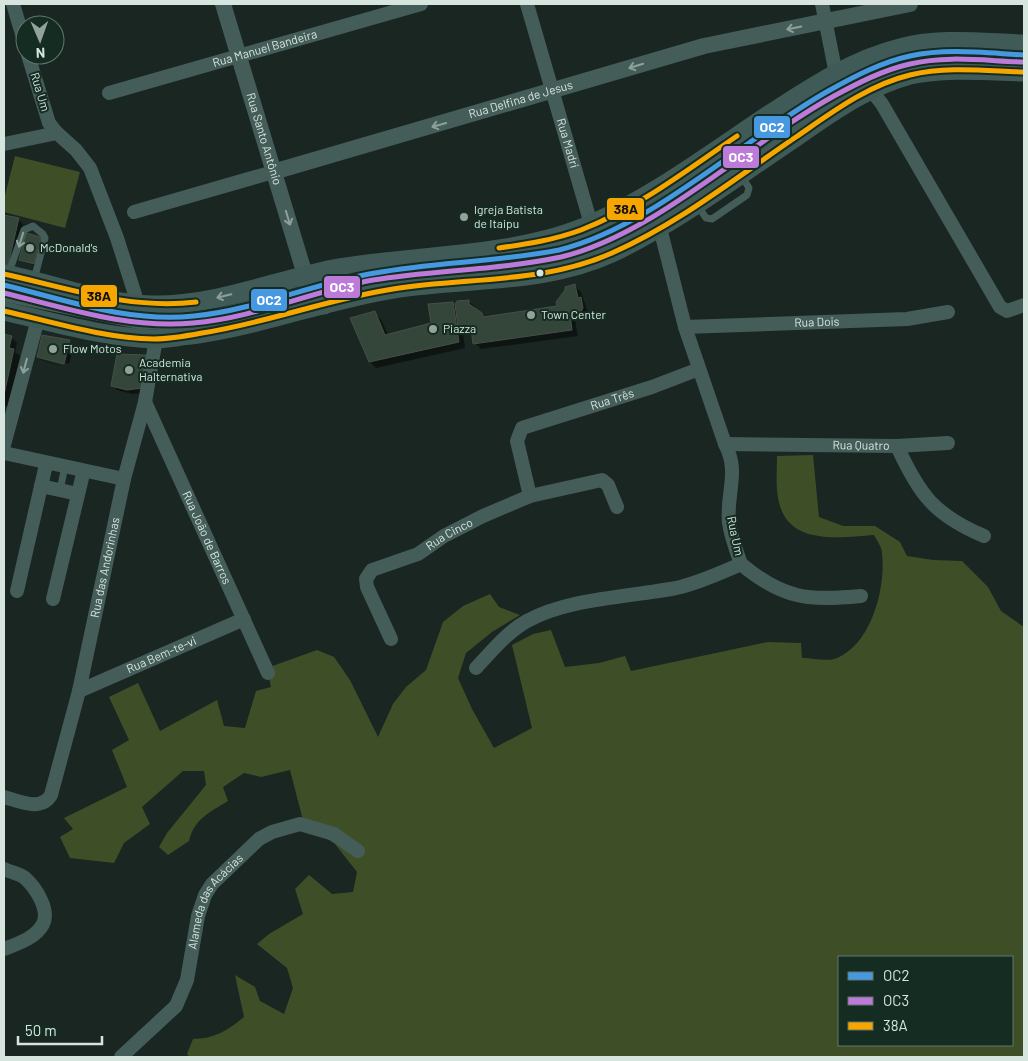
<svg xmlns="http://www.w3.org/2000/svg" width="1028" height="1061" font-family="Barlow,sans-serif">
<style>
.green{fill:#3e4f27;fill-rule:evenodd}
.shadow{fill:#0007}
.building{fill:#34463a;stroke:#464f49}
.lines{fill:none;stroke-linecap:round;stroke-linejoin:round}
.service{stroke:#445d59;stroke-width:7}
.minor{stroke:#445d59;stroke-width:14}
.tertiary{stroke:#445d59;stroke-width:16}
.secondary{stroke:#405b57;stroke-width:19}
.bus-1-casing{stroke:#142c22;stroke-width:9}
.bus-2-casing{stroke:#142c22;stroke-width:9}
.bus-3-casing{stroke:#142c22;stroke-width:9}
.bus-1{stroke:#4699e1;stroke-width:5}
.bus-2{stroke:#bd7bd9;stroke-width:5}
.bus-3{stroke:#f7a600;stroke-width:5}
.oneway{stroke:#8da19c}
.oneway2{stroke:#8ba09a}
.poi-dot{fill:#94a29c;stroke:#142c22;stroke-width:2}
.bus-dot{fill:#d6e5de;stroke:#142c22;stroke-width:2}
.labels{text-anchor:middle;stroke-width:4;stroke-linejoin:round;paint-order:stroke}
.street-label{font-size:12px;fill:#d6e5de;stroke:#142c22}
.poi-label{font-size:12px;fill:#d6e5de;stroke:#142c22;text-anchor:start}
.line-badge{stroke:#142c22;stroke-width:2}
.badge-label{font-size:14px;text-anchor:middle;font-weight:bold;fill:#fff}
.pale-badge-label{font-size:14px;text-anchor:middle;font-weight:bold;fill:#111}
</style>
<rect width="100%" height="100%" fill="#1a2621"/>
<g class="green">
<path d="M15,156L80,172L65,228L4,212V199Z"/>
<path d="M813,455L819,517L843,526H875L900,542L907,556L933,560L962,561L988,587L1001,611L1024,627V1057H190L187,1054L193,1039C214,1039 228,1030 244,1017L235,975L255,987L260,1001L284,1014L293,988L287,968L257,944L269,934L303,914L295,889L309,875L332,894L353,892L357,872L335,844L304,824L290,770L261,777L244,773L223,787L228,801C210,812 194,819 189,841L168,855L159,847L167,833L206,785L204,771H183L142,807L150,824L124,843L114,863L70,858L60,837L73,829L64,818L127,787L112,750L129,740L109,697L138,683L160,731L217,700L224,726L245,728L256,691L271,687L267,668L317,650L334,657L350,680L378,737L393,704L406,687L426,670L443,622L463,606L490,594L499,607L520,615L492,632L466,653L458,678L472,709L494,748L532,728L512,645L533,634L551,630L565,667L599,663L625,656L631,671L768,642L801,643L802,658C812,658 829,662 837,658C872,643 886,587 882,553C882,547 877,541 874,535C843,537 792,546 780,506C775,491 777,471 777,456ZM839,957H1012V1045H839Z"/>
</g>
<g class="shadow">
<path d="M4,216L18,219L23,224L13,269L4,267Z"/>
<path d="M40,238L43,241L37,266L24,262L21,259Z"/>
<path d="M575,286L581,292L589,315L587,318L575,320L578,336L481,349L475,343L473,335H469L462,328L465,348L376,368L370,362L374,313L381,319L388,335L433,324L453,304L457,308L469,301L485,318L558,307Z"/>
<path d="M4,335L11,337L17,343L15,352L20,356L8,407L4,406Z"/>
<path d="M69,341L74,346L69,364L42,357V360L69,368L43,361L39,357Z"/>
<path d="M145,356L150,360L147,393L132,394L117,390L112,385Z"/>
</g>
<g class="building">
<path d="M4,215L19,218L8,265L4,264Z"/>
<path d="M26,233L41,237L34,264L19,260Z"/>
<path d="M575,284L578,298L581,297L583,308L581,312L570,314L572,330L473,344L471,329H461L458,327L455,304L457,301L469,300V304L482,313L483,317L557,306L556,302L565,290V287Z"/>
<path d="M453,302L459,342L369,362L350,318L375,311L385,335L431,323L428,304Z"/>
<path d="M4,334L12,336L9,348L14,349L4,395Z"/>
<path d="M42,335L70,340L64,364L37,357Z"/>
<path d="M117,354L146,355L142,388L127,390L111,386Z"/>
</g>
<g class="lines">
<g class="service">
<path d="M698,206L706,218L712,219L747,195L749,188L741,175"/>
<path d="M461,263C505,259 553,257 594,238C675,202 742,142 818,97C842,83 866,69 893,61C935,48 981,54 1024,55"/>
<path d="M9,272L24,230L33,226L43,234L45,238L36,272V280"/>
<path d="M4,285L111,313L170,317L206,315L360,275L418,268"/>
<path d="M4,298L141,326H178L208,324L314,295L376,282L501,269L560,259L597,246L638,225L788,127L872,78L917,63L959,61"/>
<path d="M60,490L65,466"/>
</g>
<g class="minor">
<path d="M13,4L25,44"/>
<path id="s1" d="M527,4L591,224"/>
<path d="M822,4L836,74"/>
<path d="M871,90L882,104L1000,307L1007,311L1024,305"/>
<path id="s2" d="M109,93L421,4"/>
<path d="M57,133L76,150L90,168L117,238L138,304"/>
<path d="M4,144L57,133L49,123L28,55"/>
<path d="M134,212L273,172"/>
<path id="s3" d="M685,327L907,319L948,312"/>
<path id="s4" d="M145,402L268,673"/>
<path id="s5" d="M725,444L897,446C919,494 934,515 984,536"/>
<path d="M4,445L38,319"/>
<path d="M897,446L948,443"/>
<path d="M4,453L124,479"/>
<path d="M41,486L78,494"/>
<path id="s6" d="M530,496L517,441L522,428L652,387L699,369"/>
<path d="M741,564C783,599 808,601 861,596"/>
<path d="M17,591L45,469"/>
<path d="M53,599L82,478"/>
<path id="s7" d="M391,639L367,587L366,579L372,570L418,554L444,536L483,516L530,496L602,480L608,485L617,507"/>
<path d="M476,668C491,652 507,632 527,621C569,598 629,597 676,588C699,583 720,573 741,564C736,550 731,537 729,523C726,493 740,472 725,444L685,327L660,228"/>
<path id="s8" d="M79,691L244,619"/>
<path id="s9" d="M4,797C19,801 41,812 51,795L79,691L124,479L145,402L156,339"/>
<path d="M4,869C10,872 20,874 25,878C36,888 50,910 43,924C36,938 17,944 4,949"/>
<path id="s10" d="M121,1057L176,1006L187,980L198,916L205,895L212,884L259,839L272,832L300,824L334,834L358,851"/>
</g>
<g class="tertiary">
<path id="s11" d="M223,4L305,275"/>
<path id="s12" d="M273,172L704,46L910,4"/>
</g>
<g class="secondary">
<path d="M4,274C53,283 101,304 152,305C215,306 273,281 333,269C416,254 518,258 594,223C657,194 713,152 770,114C810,88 852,60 900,48C939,37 984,43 1024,44"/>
<path d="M305,275L314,295L324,305"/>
<path d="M4,311C52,322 103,337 153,339C166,339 179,336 191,335C260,326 325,300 393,289C466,277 543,285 612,253C677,222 736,177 796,137C831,113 868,86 910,75C947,67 987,71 1024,72"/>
</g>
<defs>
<path id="bus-1" d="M4,285C66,300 129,323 194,316C256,310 314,283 375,273C436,262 498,262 559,250C653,227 745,137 830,90C855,76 882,62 910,56C947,48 986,53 1024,55"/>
<path id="bus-2" d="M4,293C66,308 128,329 193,323C255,318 312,291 373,280C435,270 499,270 561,257C656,234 747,144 834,96C858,83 883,70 910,64C947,55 986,61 1024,62"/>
<g id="bus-3">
<path d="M499,248C527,244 554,240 581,230C638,208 687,170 737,136"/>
<path d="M4,274C68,288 129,310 196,302"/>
<path d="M4,311C53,322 103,338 154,339C170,339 186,336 202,333C267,323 328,299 393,289C466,277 543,284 612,253C678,224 737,177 796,137C831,113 868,85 910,75C947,66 987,71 1024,72"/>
</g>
</defs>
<use href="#bus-1" class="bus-1-casing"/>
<use href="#bus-2" class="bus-2-casing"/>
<use href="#bus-3" class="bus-3-casing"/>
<use href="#bus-1" class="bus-1"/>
<use href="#bus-2" class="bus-2"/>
<use href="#bus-3" class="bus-3"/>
</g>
<defs><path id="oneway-shaft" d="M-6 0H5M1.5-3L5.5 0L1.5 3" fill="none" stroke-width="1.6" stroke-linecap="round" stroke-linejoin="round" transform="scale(1.25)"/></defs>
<g class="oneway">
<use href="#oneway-shaft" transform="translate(794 28) rotate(168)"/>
<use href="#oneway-shaft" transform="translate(636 66) rotate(163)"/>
<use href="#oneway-shaft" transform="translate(439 125) rotate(164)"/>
<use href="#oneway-shaft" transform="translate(288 218) rotate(73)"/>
<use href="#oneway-shaft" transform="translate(21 240) rotate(107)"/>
<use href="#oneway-shaft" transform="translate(25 366) rotate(105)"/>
</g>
<use class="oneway2" href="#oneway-shaft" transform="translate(224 296) rotate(167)"/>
<g class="poi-dot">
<circle cx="464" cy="217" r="5"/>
<circle cx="30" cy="248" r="5"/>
<circle cx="531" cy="315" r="5"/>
<circle cx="433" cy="329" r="5"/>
<circle cx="53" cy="349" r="5"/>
<circle cx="129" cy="370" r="5"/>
</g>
<circle class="bus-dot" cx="540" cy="273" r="4.5"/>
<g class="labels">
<g class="street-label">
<text dy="4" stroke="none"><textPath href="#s2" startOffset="162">Rua Manuel Bandeira</textPath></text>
<text transform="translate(40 92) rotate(73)" y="4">Rua Um</text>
<text dy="4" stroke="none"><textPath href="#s12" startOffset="258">Rua Delfina de Jesus</textPath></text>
<text dy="4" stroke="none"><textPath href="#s11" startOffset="141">Rua Santo Antônio</textPath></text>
<text dy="4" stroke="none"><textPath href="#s1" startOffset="145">Rua Madri</textPath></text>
<text dy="4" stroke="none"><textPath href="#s3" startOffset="132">Rua Dois</textPath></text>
<text dy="4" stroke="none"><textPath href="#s6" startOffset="165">Rua Três</textPath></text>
<text dy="4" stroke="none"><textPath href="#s5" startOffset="136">Rua Quatro</textPath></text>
<text dy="4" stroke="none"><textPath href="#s7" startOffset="162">Rua Cinco</textPath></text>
<text transform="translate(735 536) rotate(78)" y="4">Rua Um</text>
<text dy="4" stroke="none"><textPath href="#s4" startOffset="149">Rua João de Barros</textPath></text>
<text dy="4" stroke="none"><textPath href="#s9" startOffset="285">Rua das Andorinhas</textPath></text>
<text dy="4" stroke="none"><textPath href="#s8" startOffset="90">Rua Bem-te-vi</textPath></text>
<text dy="4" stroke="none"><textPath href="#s10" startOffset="189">Alameda das Acácias</textPath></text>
</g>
<g class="poi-label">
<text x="474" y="214">Igreja Batista<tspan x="474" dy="14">de Itaipu</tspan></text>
<text x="40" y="252">McDonald's</text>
<text x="541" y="319">Town Center</text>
<text x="443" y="333">Piazza</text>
<text x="63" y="353">Flow Motos</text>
<text x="139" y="367">Academia<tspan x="139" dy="14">Halternativa</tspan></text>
</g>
</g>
<g class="line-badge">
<rect x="753" y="115" width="38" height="24" rx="5" fill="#4699e1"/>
<rect x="722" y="145" width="38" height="24" rx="5" fill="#bd7bd9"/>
<rect x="606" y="197" width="39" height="24" rx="5" fill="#f7a600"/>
<rect x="323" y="275" width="38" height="24" rx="5" fill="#bd7bd9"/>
<rect x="80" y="284" width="38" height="24" rx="5" fill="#f7a600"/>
<rect x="250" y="288" width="38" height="24" rx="5" fill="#4699e1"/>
</g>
<g class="badge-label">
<text x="772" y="132">OC2</text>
<text x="741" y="162">OC3</text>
<text x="342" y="292">OC3</text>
<text x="269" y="305">OC2</text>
</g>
<g class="pale-badge-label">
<text x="626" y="214">38A</text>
<text x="99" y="301">38A</text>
</g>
<rect width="1028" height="1061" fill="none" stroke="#d6e5de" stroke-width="10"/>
<rect x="838" y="956" width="175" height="90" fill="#142c22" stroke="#62766d"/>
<rect x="848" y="972" width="25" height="8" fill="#4699e1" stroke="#62766d"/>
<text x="883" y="981" font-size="15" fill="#d6e5de">OC2</text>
<rect x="848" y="997" width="25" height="8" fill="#bd7bd9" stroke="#62766d"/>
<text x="883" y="1006" font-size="15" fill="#d6e5de">OC3</text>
<rect x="848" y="1022" width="25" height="8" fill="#f7a600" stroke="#62766d"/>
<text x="883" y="1031" font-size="15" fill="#d6e5de">38A</text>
<g transform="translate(40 40) rotate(178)"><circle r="24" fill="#142c22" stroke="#62766d"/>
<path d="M0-4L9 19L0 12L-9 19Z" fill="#94a29c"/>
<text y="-8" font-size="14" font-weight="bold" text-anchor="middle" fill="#d6e5de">N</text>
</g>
<path d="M18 1036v8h84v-8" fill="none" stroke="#d6e5de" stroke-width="2.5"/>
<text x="25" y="1036" font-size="15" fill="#d6e5de" stroke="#142c22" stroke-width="4" paint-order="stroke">50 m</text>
</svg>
